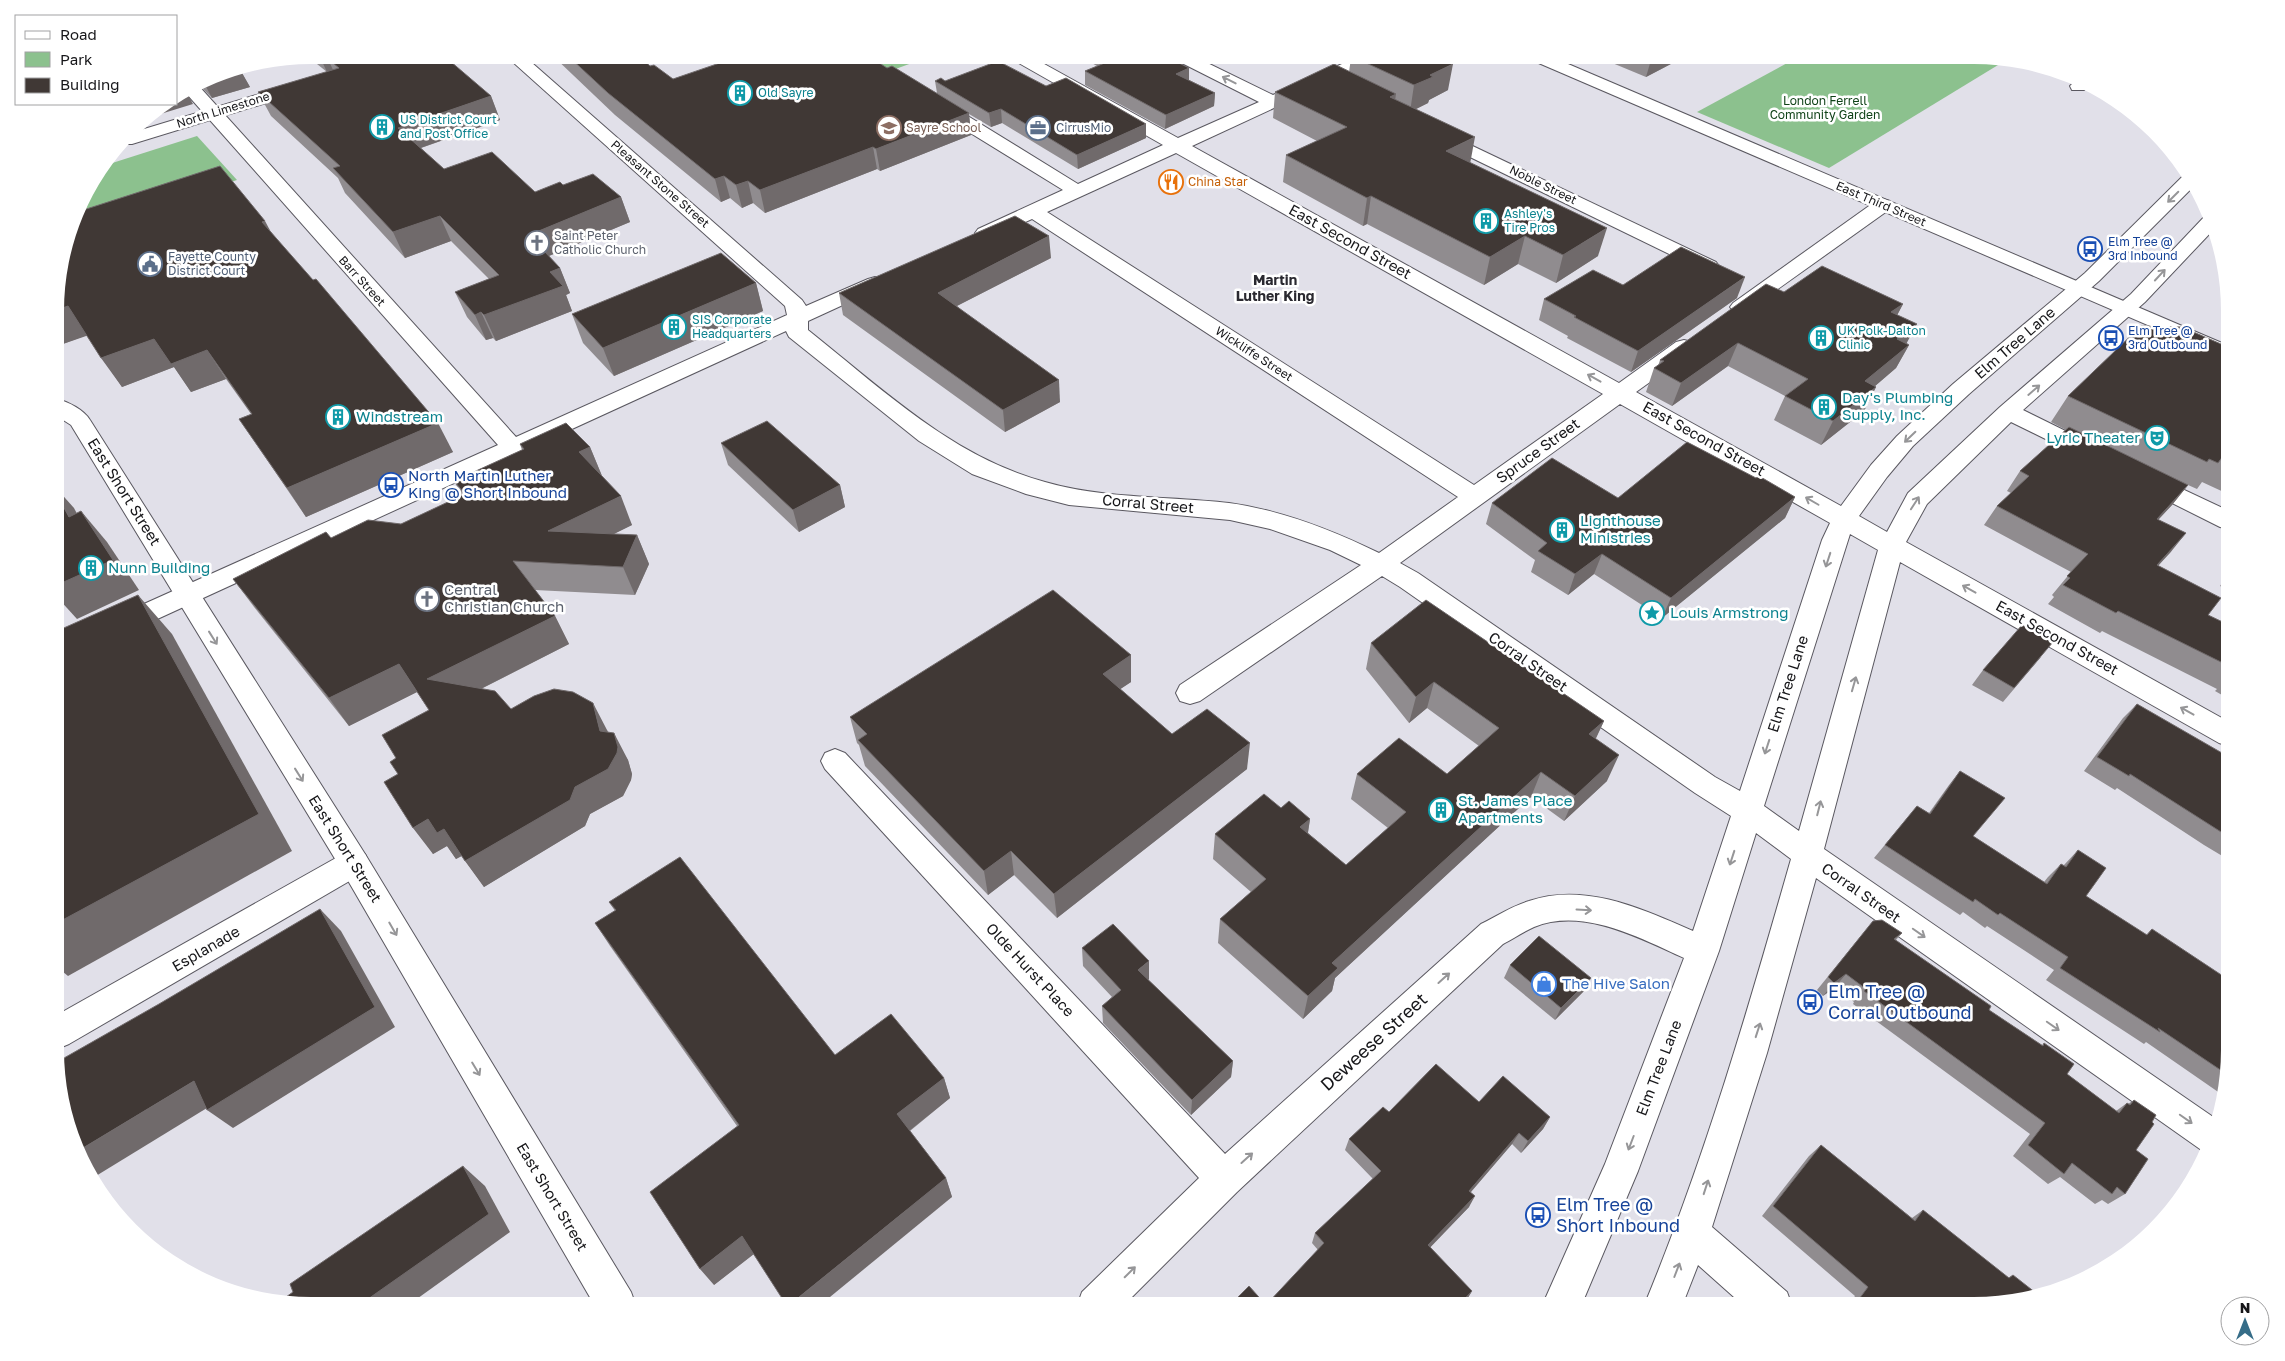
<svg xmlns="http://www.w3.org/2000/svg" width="2285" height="1361" font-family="'Golos Text',sans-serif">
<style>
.green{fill:#8cc18e}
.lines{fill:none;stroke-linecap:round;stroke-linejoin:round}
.minor-casing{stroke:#5a5860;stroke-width:2}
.major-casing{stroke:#5a5860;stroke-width:2}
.minor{fill:#fff;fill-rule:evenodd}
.major{fill:#fff;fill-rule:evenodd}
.wall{fill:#908c8f}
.shaded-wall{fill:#706a6b}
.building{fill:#403835;stroke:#706a6b}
.oneway{stroke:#969698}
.labels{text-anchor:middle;stroke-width:5;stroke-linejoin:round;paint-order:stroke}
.far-culture-label{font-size:12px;fill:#0d838f;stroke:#fff;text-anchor:start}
.far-park-label{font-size:12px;fill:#0f4217;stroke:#fff}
.far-street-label{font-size:12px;fill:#161619;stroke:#fff}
.far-education-label{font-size:12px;fill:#785e54;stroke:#fff;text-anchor:start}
.far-service-label{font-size:12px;fill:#4e5e75;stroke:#fff;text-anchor:start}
.far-food-label{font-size:12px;fill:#c56008;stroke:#fff;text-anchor:start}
.far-worship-label{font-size:12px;fill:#5b616d;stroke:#fff;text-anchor:start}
.far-transit-label{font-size:12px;fill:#164399;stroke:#fff;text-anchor:start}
.far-neighbourhood-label{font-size:14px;font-weight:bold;fill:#2a2930;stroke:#fff}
.street-label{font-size:15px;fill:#161619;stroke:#fff}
.culture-label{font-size:15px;fill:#0d838f;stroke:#fff;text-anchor:start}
.transit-label{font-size:15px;fill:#164399;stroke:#fff;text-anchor:start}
.worship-label{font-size:15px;fill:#5b616d;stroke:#fff;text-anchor:start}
.shop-label{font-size:15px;fill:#366cbe;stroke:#fff;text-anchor:start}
.near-transit-label{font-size:18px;fill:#164399;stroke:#fff;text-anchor:start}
.near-street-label{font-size:18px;fill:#161619;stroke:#fff}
</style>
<rect width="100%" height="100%" fill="#e1e0e9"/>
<g class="green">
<path d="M865,55H934L890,71Z"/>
<path d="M1802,55H1975L2003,62L1829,168L1697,112Z"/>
<path d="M197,136L237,180L70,236L81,197L106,165Z"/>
</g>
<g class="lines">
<defs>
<g id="minor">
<path d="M505,55H523L802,300L806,306L868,279L875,277L882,279L885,283L882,287L808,321V330C881,388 952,457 1045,482C1104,499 1168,496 1229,503C1281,510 1332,530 1379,553L1458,497L1032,219L992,237L985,239L978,237L975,233L978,229L1063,190L933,110L930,106L933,102H945L1078,184L1163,145L1010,58L1008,55H1028L1178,138L1259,102L1172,58L1170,55H1191L1273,95L1362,55H1384L1382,58L1192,146L1619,383L1676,342L1684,340L1692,342L1695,347L1692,352L1636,392L1841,506L1871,465L1897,436L1953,384L2085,273L2185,174L2189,173L2195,185L2099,281L1969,394L1913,446L1887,477L1859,516L1887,532L1908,493L2000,407L2131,294L2205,216L2210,215L2216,227L2145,302L2023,410L2100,448L2104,453L2100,458L2092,461L2084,458L2011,422L1927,504L1906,542L2229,722V746L2219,743L1900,562L1824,849L2219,1121L2217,1132L2207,1154L1816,878L1767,1053L1712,1227L1787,1292L1792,1306H1744L1698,1265L1682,1306H1644C1704,1161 1748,1010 1791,859L1756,833L1719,951L1638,1171L1581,1306H1542L1605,1164L1684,958C1640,938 1583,907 1534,927C1523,932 1513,939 1503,944L1237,1192L1123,1306H1077L1082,1292L1199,1178L825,769L821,761L825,753L835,749L845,753L1225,1154L1481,924C1497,916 1512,906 1529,901C1585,882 1642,909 1693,931L1731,816L1695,793L1400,587L1382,576L1200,701L1190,704L1180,701L1176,693L1180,685L1361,565L1330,550L1270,529L1230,520L1069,505L1026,494L972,474L919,441L789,337L786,331L57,665V643L498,445L185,92L197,84L516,437L787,315L785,306ZM1176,153L1603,394L1474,485L1047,212ZM1620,404L1830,523L1822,540L1740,791L1715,777L1418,573L1400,563ZM1850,534L1878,550L1799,831L1764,806Z"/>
<path d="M2077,79L2091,84L2084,90H2072L2070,86Z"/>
<path d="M1439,130L1716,262L1719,266L1716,270L1709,272L1702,270L1433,139L1430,135L1433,131Z"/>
<path d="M1883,199L1890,201L1893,205L1890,209L1747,311L1740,313L1733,311L1730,307L1733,303L1876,201Z"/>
<path d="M2146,472L2229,511V529L2220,527L2138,486L2134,480L2138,474Z"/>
<path d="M354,850L365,854L369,863L365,872L69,1044L57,1049V1015L343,854Z"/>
</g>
<g id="major">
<path d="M1525,55H1547L2229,346V360L1527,58Z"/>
<path d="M296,83L302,84L305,88L302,92L132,144H122L131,133Z"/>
<path d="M57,399C69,402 84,410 90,420L365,854L631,1292L636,1306H595L343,872L71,425L57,416Z"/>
</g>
</defs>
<use href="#minor" class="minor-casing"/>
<use href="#major" class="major-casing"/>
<use href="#minor" class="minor"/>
<use href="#major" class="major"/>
</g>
<g class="wall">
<path d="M310,55H436L491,96L500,120L421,148L444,169L535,192L563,185L621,197L630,222L549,256L560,268L570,293L566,295L572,311L496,341L493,338L486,340L467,317L455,292L489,279L451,241L405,258L345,193L338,178L271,116L258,92L327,72L307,56Z"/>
<path d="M552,55H638L650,66L673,79L887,68L937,93L935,81L1046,86L1146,138L1078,169L1002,123L991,127L969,114L971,135L880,171L877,169L765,213L753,203L742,208L730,198L721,202L615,115Z"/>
<path d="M1077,55H1163L1189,68V80L1215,93L1214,106L1165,129L1085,85V71L1097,66Z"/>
<path d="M1334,55H1433L1448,90L1429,100L1428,103L1416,109L1470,163L1598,256L1556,283L1518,264L1484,285L1367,224L1363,226L1283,182L1286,155L1317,141L1273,118L1275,92L1349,72L1351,58L1345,60Z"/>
<path d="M1593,55H1688L1646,77Z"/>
<path d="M241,69L243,72L242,73L250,87L212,98L198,84L213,74Z"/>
<path d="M2108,94L2119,102L2109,98L2110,96L2108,95Z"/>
<path d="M271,232L453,452L306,517L239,419L251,414L226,379L191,392L174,367L122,387L87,335L60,345L57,340V277Z"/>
<path d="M1051,258L957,306L1060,402L1005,432L843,315L839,293Z"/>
<path d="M756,283L763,311L614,376L583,343L572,314Z"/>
<path d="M1623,285L1737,298L1631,372L1567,338L1568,336L1539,320L1544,299Z"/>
<path d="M1903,304L1897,315L1907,343L1909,345L1896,368L1875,386L1876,387L1864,411L1821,445L1774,420L1785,396L1728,366L1672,406L1646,392L1654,368L1658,366L1660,360Z"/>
<path d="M2229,337V492L2228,494L2202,482L2197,489L2188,485L2172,505L2158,520L2186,533L2158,566L2208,615L2229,625V699L2215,691L2217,689L2102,631L2100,633L2048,604L2054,597L2052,595L2071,572L1984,525L1997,506L2011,493L2007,491L2020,471L2066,430L2051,422L2068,396L2221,344Z"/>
<path d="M721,443L840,485L845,507L799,532L728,465Z"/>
<path d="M520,444L590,447L602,476L632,525L613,534L637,535L649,564L635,595L535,590L555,616L569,644L481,689L511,709L607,730L628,760L632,774L631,780L623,796L590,814L585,826L484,887L462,856L456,859L447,846L433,854L398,774L396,758L429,710L417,692L349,726L254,607L233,579L331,538L401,524L462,496L454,481L522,450Z"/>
<path d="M1756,478L1795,497L1785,518L1662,618L1594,574L1568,595L1531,572L1535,560L1486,524L1492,503L1618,498Z"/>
<path d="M2229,573V590L2220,586Z"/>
<path d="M1371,643L1604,721L1595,739L1607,781L1564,821L1531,797L1335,978L1332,991L1303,1019L1218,943L1220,919L1251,892L1213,859L1215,834L1281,808L1310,819L1308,833L1346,865L1388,828L1351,799L1357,774H1447L1479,746L1427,708L1409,723L1366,669Z"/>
<path d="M1131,655V682L1120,689L1172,734L1247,769L1057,918L1014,875L988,895L865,766L859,745L857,743L850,717Z"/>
<path d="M2041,657L2003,702L1972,685L1983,670Z"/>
<path d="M2137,704L2229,766V860L2204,845L2117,788L2115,790L2084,771L2123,718Z"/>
<path d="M1960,771L1973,836L2044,882L2048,877L2061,864L2064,865L2078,850L2086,896L2146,935L2152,929L2229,1067L2224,1096L2146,1042L2144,1044L2046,980L2054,970L1987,926L1985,928L1963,912L1960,915L1874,858L1917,806L1929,813L1949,785Z"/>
<path d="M609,902L835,1055L944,1078L950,1098L910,1131L946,1178L952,1197L754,1254L714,1285L737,1126L610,946L595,923L615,911Z"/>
<path d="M1873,921L1902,933L1896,940L1989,1010L2042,1045L2044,1043L2067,1074L2116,1111L2127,1103L2128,1104L2134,1100L2152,1122L2136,1150L2125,1194L2108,1204L2102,1200L2095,1204L2060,1177L2048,1184L2013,1156L2030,1134L1853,1004L1854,1002L1835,987L1823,996L1817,990Z"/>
<path d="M1082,948L1149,979L1148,980L1233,1061L1231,1077L1191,1115L1103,1023L1102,1006L1112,997L1083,966Z"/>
<path d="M1510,965L1591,978L1584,991L1555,1020L1504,978Z"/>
<path d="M1479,1102L1550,1117L1543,1129L1521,1153L1512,1144L1471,1192L1469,1207L1430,1247L1472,1291L1466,1301L1461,1306H1229L1266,1305L1318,1250L1312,1243L1315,1233L1373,1179L1345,1150L1349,1139L1389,1112Z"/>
<path d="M1821,1145L1912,1218L1923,1210L2008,1278L2013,1275L1991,1305L1848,1306L1855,1296L1762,1216L1809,1156Z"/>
</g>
<g class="shaded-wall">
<path d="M319,55H384L328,59L333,70L327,72Z"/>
<path d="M1346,55H1358L1351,56V58L1345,60Z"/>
<path d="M1661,55H1688L1646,77L1651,60Z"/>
<path d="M1453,64L1448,90L1429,100L1428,103L1410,112L1414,85L1430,75Z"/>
<path d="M1189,68V82L1176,74Z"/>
<path d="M241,69L243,72L242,73L250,87L212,98L203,81L213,74Z"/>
<path d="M186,91L193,104L141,120L166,104H176V97Z"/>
<path d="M1215,93L1214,106L1165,129L1166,115Z"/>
<path d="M1396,94L1392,121L1390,97Z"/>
<path d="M491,96L500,120L409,152L398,128Z"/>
<path d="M1001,109L1002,123L991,127L989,113Z"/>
<path d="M969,113L971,135L880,171L876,149Z"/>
<path d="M1146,124V138L1078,169L1077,155Z"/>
<path d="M1475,137L1470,164L1446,151Z"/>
<path d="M873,147L877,169L765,213L760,190Z"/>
<path d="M724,176L730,198L721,202L715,179Z"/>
<path d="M748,181L753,203L742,208L736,185Z"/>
<path d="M1371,196L1367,224L1363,226L1367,198Z"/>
<path d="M621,197L630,222L539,260L529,235Z"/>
<path d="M440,216L451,241L405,258L393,232Z"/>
<path d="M265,221L280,249L262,222Z"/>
<path d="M1607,228L1598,256L1556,283L1563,255Z"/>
<path d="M1049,236L1051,258L941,314L938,293Z"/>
<path d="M1525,236L1518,264L1484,285L1490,257Z"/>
<path d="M560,268L570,293L566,295L572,311L496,341L484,315L550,272Z"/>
<path d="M1745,277L1737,298L1631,372L1638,351Z"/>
<path d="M756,283L763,311L614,376L603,348Z"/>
<path d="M1903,304L1891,327V312Z"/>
<path d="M68,306L89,335L60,345L57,340V310Z"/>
<path d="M481,312L493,338L486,340L475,315Z"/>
<path d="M1917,324L1904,348L1897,339Z"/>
<path d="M154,339L207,350L226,379L191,392L174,367L122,387L101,358Z"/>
<path d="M1738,343L1728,366L1672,406L1681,383Z"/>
<path d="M1909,345L1896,368L1853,405L1865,381Z"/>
<path d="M1059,380L1060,402L1005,432L1003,410Z"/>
<path d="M1876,387L1864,411L1821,445L1833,421Z"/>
<path d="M438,423L453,452L306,517L287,488Z"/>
<path d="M590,447L602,476L579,452Z"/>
<path d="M840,485L845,507L799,532L793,510Z"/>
<path d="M2188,485L2172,505L2141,538L2157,519Z"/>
<path d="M57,489L74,508L95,548L69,517L57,495Z"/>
<path d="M621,496L632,525L562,560L548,531Z"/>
<path d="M1795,497L1785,518L1662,618L1671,598Z"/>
<path d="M81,511L107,542L139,590L77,619L57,597V583Z"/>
<path d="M2186,533L2170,553L2140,585L2157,565Z"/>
<path d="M637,535L649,564L635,595L623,567Z"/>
<path d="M1602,554L1594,574L1568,595L1575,574Z"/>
<path d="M138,595L172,634L292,851L68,976L57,967V923Z"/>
<path d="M555,616L569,644L445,707L427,679Z"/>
<path d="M1131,655V682L1104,700L1103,674Z"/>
<path d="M399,664L417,692L349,726L329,698Z"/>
<path d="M1434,682L1427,708L1409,723L1416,697Z"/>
<path d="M593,703L607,730L614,758V733L628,760L632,774L631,780L623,796L590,814L585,826L484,887L465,861L600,731Z"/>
<path d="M1604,721L1592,747L1589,734Z"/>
<path d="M1250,743L1247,769L1057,918L1054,894Z"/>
<path d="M1619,755L1607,781L1564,821L1575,796Z"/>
<path d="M1541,772L1531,797L1335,978L1332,991L1303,1019L1308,996L1332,963Z"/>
<path d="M428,819L444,829L463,855L456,859L447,846L433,854L413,828Z"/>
<path d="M1310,819L1306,844L1300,827Z"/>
<path d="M1011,851L1014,875L988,895L984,871Z"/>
<path d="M320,909L341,931L395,1027L233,1128L207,1110Z"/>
<path d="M1149,961V979L1138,987V970Z"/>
<path d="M1846,974L1835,987L1823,996L1834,983Z"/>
<path d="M1591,978L1584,991L1555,1020L1561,1008Z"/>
<path d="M1233,1061L1231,1077L1191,1115L1192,1100Z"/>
<path d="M944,1078L950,1098L904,1135L897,1114Z"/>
<path d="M194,1081L220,1100L91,1179L78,1151Z"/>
<path d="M1550,1117L1543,1129L1521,1153L1528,1141Z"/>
<path d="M1519,1133L1512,1144L1463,1201L1469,1191Z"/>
<path d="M463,1166L485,1186L510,1232L407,1306H358Z"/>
<path d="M946,1178L952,1197L819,1306H788Z"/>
<path d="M1475,1196L1469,1207L1423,1255L1428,1245Z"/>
<path d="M742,1236L755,1253L714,1285L700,1269Z"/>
<path d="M1472,1291L1466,1301L1461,1306H1458Z"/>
</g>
<g class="building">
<path d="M342,55H436L437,56L443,55L491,96L398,128L444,169L492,152L535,192L560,182L563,185L593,174L621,197L529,235L560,268L550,272L563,286L484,315L481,312L475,315L455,292L499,275L440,216L393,232L333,168L340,166L258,92L339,68L328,59Z"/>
<path d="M567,55H638L650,66L654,65L673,79L743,55H867L887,68L892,66L969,113L876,149L873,147L760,190L748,181L736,185L724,176L715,179L608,93Z"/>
<path d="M1102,55H1163L1189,68L1176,74L1215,93L1166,115L1085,71L1112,60Z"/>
<path d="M1352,55H1433L1453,64L1430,75L1433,77L1414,85L1351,56Z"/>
<path d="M1638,55H1661L1651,60Z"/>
<path d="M998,61L1046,86L1066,78L1146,124L1077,155L1001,109L989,113L935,81L941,78L945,81Z"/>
<path d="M1334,64L1396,94L1390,97L1475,137L1446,151L1607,228L1563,255L1525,236L1490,257L1371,196L1367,198L1286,155L1347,127L1275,92Z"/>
<path d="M220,166L265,221L262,222L313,280L316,279L438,423L287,488L239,419L252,414L207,350L171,364L154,339L101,358L68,306L57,310V277L77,212Z"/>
<path d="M1015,216L1049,236L938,293L1059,380L1003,410L839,293Z"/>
<path d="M1681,247L1745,277L1638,351L1574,317L1576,316L1544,299L1593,270L1623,285Z"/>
<path d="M721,253L756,283L603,348L572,314Z"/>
<path d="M1822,266L1903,304L1891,312L1917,324L1897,339L1909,345L1865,381L1876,387L1833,421L1785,396L1808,379L1738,343L1681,383L1654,368L1664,361L1660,360L1766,284L1784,292Z"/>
<path d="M2141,326L2182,327L2221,344L2229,337V458L2223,456L2218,463L2209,459L2207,462L2068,396Z"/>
<path d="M767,421L840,485L793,510L721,443Z"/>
<path d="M566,423L590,447L579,452L621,496L548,531L637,535L623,567L513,561L555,616L427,679L495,691L511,709L534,696L554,689L573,692L593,703L600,731L614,733L618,747L617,753L608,769L575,787L570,800L465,861L444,829L437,833L428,819L413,828L384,782L398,774L390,762L396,758L382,735L429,710L399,664L329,698L233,579L326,532L331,538L368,520L401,524L465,494L454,481L524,449L520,444Z"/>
<path d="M2069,427L2188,485L2157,519L2186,533L2157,565L2221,598L2208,615L2229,625V666L2118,611L2116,613L2063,585L2070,578L2067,576L2088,554L1997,506L2029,476L2020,471Z"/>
<path d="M1687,442L1756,478L1759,476L1795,497L1671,598L1602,554L1575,574L1538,551L1547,543L1492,503L1552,458L1618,498Z"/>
<path d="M57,495L69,517L81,511L113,560L57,585Z"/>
<path d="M1053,590L1131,655L1103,674L1172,734L1207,709L1250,743L1054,894L1011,851L984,871L858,740L867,734L850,717Z"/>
<path d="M138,595L259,814L57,923V631Z"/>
<path d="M1426,600L1604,721L1589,734L1619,755L1575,796L1541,772L1332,963L1338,968L1308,996L1220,919L1266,879L1215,834L1264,794L1281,808L1289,801L1310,819L1300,827L1346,865L1406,812L1357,774L1399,738L1447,774L1499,728L1434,682L1416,697L1371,643Z"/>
<path d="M2022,625L2053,642L2014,688L1983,670Z"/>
<path d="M2137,704L2229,757V765L2228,766H2229V837L2130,774L2129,776L2097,757Z"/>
<path d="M1960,771L2005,798L1973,836L2047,884L2061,864L2066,867L2078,850L2106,868L2086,896L2147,935L2152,929L2229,980V1067L2228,1075L2158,1028L2160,1032L2060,968L2068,957L2000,913L1998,915L1975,899L1973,902L1885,845L1917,806L1930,814Z"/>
<path d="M680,857L835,1055L891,1014L944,1078L897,1114L946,1178L788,1306H787L742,1236L700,1269L650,1192L739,1125L595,923L616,910L609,902Z"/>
<path d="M320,909L375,1007L207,1110L194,1081L78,1151L69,1133L57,1084V1062L159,1004Z"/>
<path d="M1882,920L1902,933L1894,939L1991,1006L1989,1010L2043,1046L2044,1043L2074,1064L2067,1074L2119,1113L2127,1103L2130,1105L2134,1100L2156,1115L2152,1122L2154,1124L2136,1150L2148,1159L2125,1194L2117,1187L2112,1194L2072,1163L2064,1174L2028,1145L2045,1123L1864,991L1866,989L1846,974L1834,983L1828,977L1873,921Z"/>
<path d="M1113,924L1149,961L1138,970L1233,1061L1192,1100L1102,1006L1121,990L1082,948Z"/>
<path d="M1539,936L1591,978L1561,1008L1510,965Z"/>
<path d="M1436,1064L1479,1102L1503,1076L1550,1117L1528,1141L1519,1133L1469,1191L1475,1196L1428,1245L1472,1291L1458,1306H1229L1249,1286L1266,1305L1324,1243L1315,1233L1381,1171L1349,1139L1383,1107L1389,1112Z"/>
<path d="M1821,1145L1915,1221L1923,1210L2009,1278L2013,1275L2041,1297L1991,1305L1866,1306L1859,1299L1868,1287L1773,1206Z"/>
<path d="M463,1166L489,1214L358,1306H310L279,1302L293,1292L290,1284Z"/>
</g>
<defs><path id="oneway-shaft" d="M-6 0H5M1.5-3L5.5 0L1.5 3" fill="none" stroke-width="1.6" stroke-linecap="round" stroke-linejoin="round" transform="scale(1.25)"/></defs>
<g class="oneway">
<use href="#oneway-shaft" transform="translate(1229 80) rotate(-153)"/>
<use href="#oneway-shaft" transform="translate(2173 197) rotate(135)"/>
<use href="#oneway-shaft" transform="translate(2160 275) rotate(-47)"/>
<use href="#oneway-shaft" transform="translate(1594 378) rotate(-151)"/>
<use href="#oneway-shaft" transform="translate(2034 390) rotate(-41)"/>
<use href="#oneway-shaft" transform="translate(1910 437) rotate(136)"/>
<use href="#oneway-shaft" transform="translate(1812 501) rotate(-150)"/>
<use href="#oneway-shaft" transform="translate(1915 503) rotate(-57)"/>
<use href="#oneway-shaft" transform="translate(1828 560) rotate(108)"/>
<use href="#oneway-shaft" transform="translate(1969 589) rotate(-151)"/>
<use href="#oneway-shaft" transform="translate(213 638) rotate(58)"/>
<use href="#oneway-shaft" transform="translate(1854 684) rotate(-74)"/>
<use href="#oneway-shaft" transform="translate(2187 711) rotate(-151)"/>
<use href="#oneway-shaft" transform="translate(1767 747) rotate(108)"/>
<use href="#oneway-shaft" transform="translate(299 775) rotate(58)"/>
<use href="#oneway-shaft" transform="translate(1819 808) rotate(-76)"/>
<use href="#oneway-shaft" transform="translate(1732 858) rotate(108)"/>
<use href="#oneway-shaft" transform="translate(1584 910) rotate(3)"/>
<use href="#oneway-shaft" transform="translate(393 929) rotate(60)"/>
<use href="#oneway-shaft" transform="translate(1919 933) rotate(35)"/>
<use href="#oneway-shaft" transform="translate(1444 978) rotate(-42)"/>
<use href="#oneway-shaft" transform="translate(2053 1026) rotate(35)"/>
<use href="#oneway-shaft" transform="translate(1758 1030) rotate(-72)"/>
<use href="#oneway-shaft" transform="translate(476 1069) rotate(59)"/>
<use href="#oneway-shaft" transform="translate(2186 1119) rotate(35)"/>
<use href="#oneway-shaft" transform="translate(1631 1143) rotate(111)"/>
<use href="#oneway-shaft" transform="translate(1247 1158) rotate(-42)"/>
<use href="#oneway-shaft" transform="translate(1706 1187) rotate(-72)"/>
<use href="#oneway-shaft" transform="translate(1677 1270) rotate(-69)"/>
<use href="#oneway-shaft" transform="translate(1130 1272) rotate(-45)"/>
</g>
<defs>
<symbol id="building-ring" viewBox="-11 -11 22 22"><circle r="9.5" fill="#fff" stroke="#0f9aa8" stroke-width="1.5"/><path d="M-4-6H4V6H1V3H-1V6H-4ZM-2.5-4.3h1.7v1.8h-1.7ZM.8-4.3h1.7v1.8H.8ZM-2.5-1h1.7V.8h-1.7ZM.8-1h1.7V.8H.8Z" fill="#0f9aa8"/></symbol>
<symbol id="school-ring" viewBox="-11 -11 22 22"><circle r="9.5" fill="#fff" stroke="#8d6e63" stroke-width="1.5"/><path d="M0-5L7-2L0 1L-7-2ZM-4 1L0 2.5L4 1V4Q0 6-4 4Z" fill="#8d6e63"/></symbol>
<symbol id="office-ring" viewBox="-11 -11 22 22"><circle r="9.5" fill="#fff" stroke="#5c6f8a" stroke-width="1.5"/><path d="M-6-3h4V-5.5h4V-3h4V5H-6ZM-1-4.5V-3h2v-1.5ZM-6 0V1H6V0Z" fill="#5c6f8a"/></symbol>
<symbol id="restaurant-ring" viewBox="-11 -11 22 22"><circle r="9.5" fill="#fff" stroke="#e8710a" stroke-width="1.5"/><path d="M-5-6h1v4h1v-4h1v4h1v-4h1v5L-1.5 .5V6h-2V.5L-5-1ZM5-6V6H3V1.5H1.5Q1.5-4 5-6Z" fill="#e8710a"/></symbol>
<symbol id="church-ring" viewBox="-11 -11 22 22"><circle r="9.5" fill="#fff" stroke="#6b7280" stroke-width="1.5"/><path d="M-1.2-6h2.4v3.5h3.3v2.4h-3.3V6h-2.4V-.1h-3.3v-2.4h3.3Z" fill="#6b7280"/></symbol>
<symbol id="bus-ring" viewBox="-11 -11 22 22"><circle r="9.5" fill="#fff" stroke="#1a4fb4" stroke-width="1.5"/><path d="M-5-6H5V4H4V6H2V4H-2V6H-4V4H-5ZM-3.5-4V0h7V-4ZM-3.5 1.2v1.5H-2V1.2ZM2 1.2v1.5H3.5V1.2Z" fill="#1a4fb4"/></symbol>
<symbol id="civic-ring" viewBox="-11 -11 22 22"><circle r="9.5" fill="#fff" stroke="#5c6f8a" stroke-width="1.5"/><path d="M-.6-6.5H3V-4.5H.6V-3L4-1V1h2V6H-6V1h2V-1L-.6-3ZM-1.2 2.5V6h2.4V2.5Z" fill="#5c6f8a"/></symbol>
<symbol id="theatre-ring" viewBox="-11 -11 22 22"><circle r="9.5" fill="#fff" stroke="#0f9aa8" stroke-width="1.5"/><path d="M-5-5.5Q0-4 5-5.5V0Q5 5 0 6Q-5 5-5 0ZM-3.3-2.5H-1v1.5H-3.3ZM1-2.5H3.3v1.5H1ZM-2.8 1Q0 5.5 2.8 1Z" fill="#0f9aa8"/></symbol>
<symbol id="sight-ring" viewBox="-11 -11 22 22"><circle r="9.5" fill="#fff" stroke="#0f9aa8" stroke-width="1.5"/><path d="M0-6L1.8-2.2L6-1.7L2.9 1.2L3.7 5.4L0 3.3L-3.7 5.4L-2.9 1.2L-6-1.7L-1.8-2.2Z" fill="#0f9aa8"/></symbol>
<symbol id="shop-ring" viewBox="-11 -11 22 22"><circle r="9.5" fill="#fff" stroke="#3f7fe0" stroke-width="1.5"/><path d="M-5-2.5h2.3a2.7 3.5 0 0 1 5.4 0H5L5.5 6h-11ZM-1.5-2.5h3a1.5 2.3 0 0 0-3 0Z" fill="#3f7fe0"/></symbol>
</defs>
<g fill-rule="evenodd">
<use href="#building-ring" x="726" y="79" width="28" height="28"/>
<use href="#building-ring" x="368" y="113" width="28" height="28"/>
<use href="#school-ring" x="875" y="114" width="28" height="28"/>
<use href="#office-ring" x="1024" y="114" width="28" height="28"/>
<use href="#restaurant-ring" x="1157" y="168" width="28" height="28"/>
<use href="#building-ring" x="1472" y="207" width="28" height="28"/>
<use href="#church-ring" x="523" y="229" width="28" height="28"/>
<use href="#bus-ring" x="2076" y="235" width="28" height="28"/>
<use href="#civic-ring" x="136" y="250" width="28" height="28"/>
<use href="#building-ring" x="660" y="313" width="28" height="28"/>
<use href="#building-ring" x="1807" y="324" width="28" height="28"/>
<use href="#bus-ring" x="2097" y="324" width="28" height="28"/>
<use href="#building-ring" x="1810" y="393" width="28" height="28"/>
<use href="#building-ring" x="324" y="403" width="28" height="28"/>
<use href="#theatre-ring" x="2143" y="424" width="28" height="28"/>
<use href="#bus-ring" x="377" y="471" width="28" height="28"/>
<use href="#building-ring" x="1548" y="516" width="28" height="28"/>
<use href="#building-ring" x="77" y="554" width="28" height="28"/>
<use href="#church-ring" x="413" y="585" width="28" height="28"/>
<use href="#sight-ring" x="1638" y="599" width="28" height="28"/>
<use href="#building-ring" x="1427" y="796" width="28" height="28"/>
<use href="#shop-ring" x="1530" y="970" width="28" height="28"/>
<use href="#bus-ring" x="1796" y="988" width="28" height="28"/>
<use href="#bus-ring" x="1524" y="1201" width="28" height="28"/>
</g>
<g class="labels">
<g class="far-culture-label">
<text x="758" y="97">Old Sayre</text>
<text x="400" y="124">US District Court<tspan x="400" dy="14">and Post Office</tspan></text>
<text x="1504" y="218">Ashley's<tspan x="1504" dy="14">Tire Pros</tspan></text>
<text x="692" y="324">SIS Corporate<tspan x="692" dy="14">Headquarters</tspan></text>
<text x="1838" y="335">UK Polk-Dalton<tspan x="1838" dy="14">Clinic</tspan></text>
</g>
<g class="far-park-label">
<text x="1825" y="105">London Ferrell<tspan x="1825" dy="14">Community Garden</tspan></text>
</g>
<g class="far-street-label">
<text transform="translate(223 110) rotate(-17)" y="4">North Limestone</text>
<text transform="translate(660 184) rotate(41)" y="4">Pleasant Stone Street</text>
<text transform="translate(1543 185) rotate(26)" y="4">Noble Street</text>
<text transform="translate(1881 204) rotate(23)" y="4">East Third Street</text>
<text transform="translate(362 281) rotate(48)" y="4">Barr Street</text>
<text transform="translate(1254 354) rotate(33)" y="4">Wickliffe Street</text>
</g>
<g class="far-education-label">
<text x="906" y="132">Sayre School</text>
</g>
<g class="far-service-label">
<text x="1056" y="132">CirrusMio</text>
<text x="168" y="261">Fayette County<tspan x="168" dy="14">District Court</tspan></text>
</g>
<g class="far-food-label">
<text x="1188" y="186">China Star</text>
</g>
<g class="far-worship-label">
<text x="554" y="240">Saint Peter<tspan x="554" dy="14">Catholic Church</tspan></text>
</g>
<g class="far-transit-label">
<text x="2108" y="246">Elm Tree @<tspan x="2108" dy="14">3rd Inbound</tspan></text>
<text x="2128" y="335">Elm Tree @<tspan x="2128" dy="14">3rd Outbound</tspan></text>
</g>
<g class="far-neighbourhood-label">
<text x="1275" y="285">Martin<tspan x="1275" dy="16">Luther King</tspan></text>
</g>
<g class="street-label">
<text transform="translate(1350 242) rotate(29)" y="5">East Second Street</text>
<text transform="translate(2015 343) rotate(-41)" y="5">Elm Tree Lane</text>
<text transform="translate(1704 439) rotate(29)" y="5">East Second Street</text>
<text transform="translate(1538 451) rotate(-36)" y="5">Spruce Street</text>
<text transform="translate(124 492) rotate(58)" y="5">East Short Street</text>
<text transform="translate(1148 504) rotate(5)" y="5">Corral Street</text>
<text transform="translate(2057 638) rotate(29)" y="5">East Second Street</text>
<text transform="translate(1528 662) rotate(35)" y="5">Corral Street</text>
<text transform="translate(1788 684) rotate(-72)" y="5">Elm Tree Lane</text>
<text transform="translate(345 849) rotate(58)" y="5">East Short Street</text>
<text transform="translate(1861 893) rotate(35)" y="5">Corral Street</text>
<text transform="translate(206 949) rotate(-30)" y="5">Esplanade</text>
<text transform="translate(1030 970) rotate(47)" y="5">Olde Hurst Place</text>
<text transform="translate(1659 1068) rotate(-69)" y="5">Elm Tree Lane</text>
<text transform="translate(552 1197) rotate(59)" y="5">East Short Street</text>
</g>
<g class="culture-label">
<text x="1842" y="403">Day's Plumbing<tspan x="1842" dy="17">Supply, Inc.</tspan></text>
<text x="356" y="422">Windstream</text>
<text x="2140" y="443" text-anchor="end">Lyric Theater</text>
<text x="1580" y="526">Lighthouse<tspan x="1580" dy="17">Ministries</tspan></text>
<text x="108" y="573">Nunn Building</text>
<text x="1670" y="618">Louis Armstrong</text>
<text x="1458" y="806">St. James Place<tspan x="1458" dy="17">Apartments</tspan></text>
</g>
<g class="transit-label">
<text x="408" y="481">North Martin Luther<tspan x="408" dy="17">King @ Short Inbound</tspan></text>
</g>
<g class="worship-label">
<text x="444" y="595">Central<tspan x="444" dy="17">Christian Church</tspan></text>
</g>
<g class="shop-label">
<text x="1562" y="989">The Hive Salon</text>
</g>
<g class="near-transit-label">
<text x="1828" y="998">Elm Tree @<tspan x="1828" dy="21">Corral Outbound</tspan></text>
<text x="1556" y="1211">Elm Tree @<tspan x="1556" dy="21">Short Inbound</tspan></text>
</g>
<g class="near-street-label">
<text transform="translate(1374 1042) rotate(-42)" y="6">Deweese Street</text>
</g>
</g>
<path d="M0 0H2285V1361H0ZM311 64H1974A247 247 0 0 1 2221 311V1050A247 247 0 0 1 1974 1297H311A247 247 0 0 1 64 1050V311A247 247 0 0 1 311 64Z" fill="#fff" fill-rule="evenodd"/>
<rect x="15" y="15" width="162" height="90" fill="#ffffff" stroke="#a2a2a3"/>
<rect x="25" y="31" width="25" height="8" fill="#ffffff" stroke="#a2a2a3"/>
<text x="60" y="40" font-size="15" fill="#161619">Road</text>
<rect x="25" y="52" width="25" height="15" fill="#8cc18e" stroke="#a2a2a3"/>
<text x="60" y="65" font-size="15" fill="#161619">Park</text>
<rect x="25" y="78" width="25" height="15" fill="#403835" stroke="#a2a2a3"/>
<text x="60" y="90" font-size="15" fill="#161619">Building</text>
<g transform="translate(2245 1321)"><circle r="24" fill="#ffffff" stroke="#a2a2a3"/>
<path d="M0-4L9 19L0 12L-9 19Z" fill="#366d88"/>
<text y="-8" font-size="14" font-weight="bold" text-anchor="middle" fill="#161619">N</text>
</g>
</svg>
